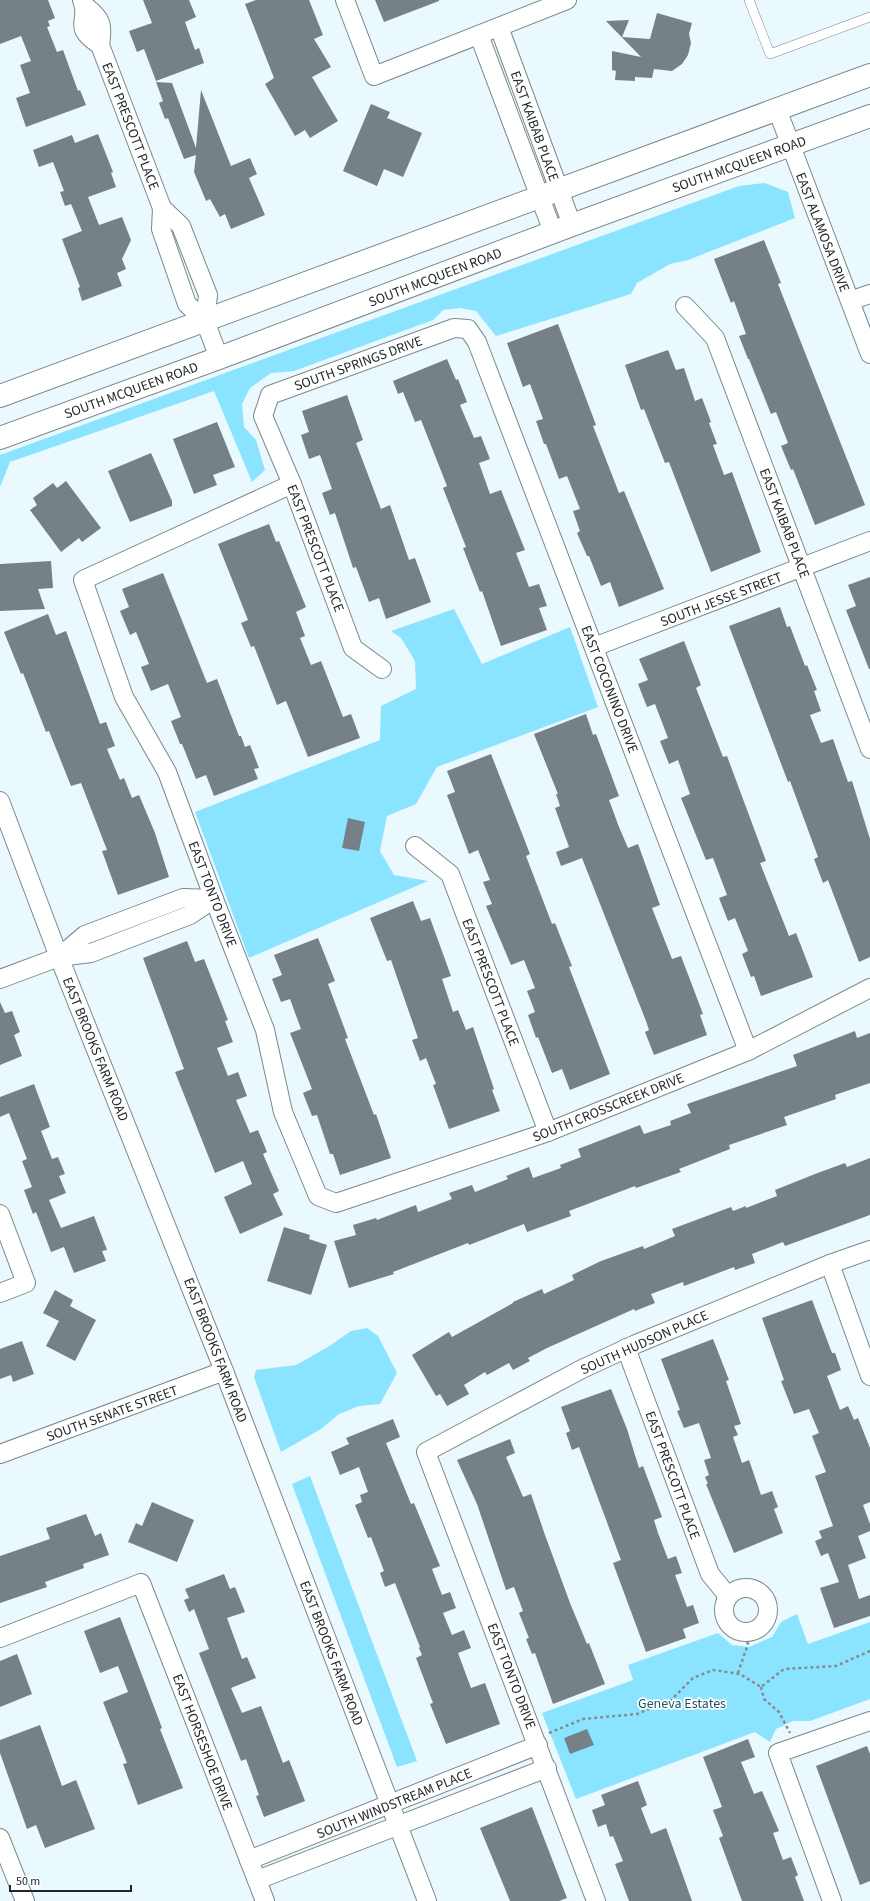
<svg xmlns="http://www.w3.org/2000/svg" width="870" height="1901" font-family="'Source Sans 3',sans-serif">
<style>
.green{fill:#8be4ff}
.building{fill:#758186}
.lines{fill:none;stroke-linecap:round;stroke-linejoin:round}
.service-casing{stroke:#7b888c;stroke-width:10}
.minor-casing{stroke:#7b888c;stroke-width:20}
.secondary-casing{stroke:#7b888c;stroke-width:24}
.path{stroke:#838d90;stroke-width:2.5;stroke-dasharray:3 3;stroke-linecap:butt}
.service{stroke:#fff;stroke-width:9}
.minor{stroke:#fff;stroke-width:18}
.secondary{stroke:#fff;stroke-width:22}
.labels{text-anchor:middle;stroke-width:3.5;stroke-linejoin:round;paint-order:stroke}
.street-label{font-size:14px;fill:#222729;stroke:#fff}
.park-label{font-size:14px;fill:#1e5463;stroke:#fff}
</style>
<rect width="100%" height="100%" fill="#eaf9fd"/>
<g class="green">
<path d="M765,183L788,192L795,218L688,260L670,264L637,283L631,294L496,336L476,311L460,308L443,310L433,320L294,371L271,373L250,388L242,404L244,427L256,440L265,470L252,482L214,391L10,462L0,487V455L739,186Z"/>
<path d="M454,609L482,664L570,627L598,707L437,767L416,804L387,816L380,851L394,875L428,881L249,958L195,812L380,740L381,706L416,689L415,661L401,638L391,631Z"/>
<path d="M367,1328L378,1336L397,1373L380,1404L359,1406L339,1414L321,1429L281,1452L254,1377L256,1370L296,1365L328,1347L351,1331Z"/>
<path d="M310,1476L417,1761L397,1767L292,1484Z"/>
<path d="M797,1614L808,1644L870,1622V1699L810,1721H793L776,1729L770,1742L755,1732L576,1799L542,1713L633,1680L628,1665L718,1633L732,1645L749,1647L772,1637L781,1622Z"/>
</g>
<g class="building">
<path d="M0,0H48L55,18L48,21L50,26L47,27L57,52L63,50L78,91L80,90L86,105L26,127L16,98L30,93L20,65L31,61L21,36L0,44Z"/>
<path d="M143,0H189L196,17L185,22L195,50L199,48L204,63L156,81L144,49L137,52L129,31L152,23Z"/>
<path d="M256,0H309L323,35L314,39L331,67L312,77L338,121L310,138L305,130L295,136L265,84L274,78L245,4Z"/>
<path d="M375,0H439V1L384,22Z"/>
<path d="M657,13L692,23L689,34L691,43L688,55L682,64L672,71L654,69L652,78L635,77V81L615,80L616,71L612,70V51L641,57L606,21L629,20L622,37L650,39Z"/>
<path d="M156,82L172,83L196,148L201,90L231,166L250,158L257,174L249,178L265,215L231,229L225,214L220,217L210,199L206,201L194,172L196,155L184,159L168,118L165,119L159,103L163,101Z"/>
<path d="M371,104L390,112L387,118L422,133L403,177L384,169L377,186L343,171Z"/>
<path d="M98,134L113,172L111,173L116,187L88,197L99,225L122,217L131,240L122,259L126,269L117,273L122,286L82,301L78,288L80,287L62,239L82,231L71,204L65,206L60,192L64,191L53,162L39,167L33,150L72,135L75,143Z"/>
<path d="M764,240L781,283L778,284L865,505L815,525L793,469L791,470L781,446L788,443L776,412L771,414L749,359H748L739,336L746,334L734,301L731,303L714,259Z"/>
<path d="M558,324L596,425L593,426L619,493L624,491L664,589L619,607L610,582L601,586L589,556H587L577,533L580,531L573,511L580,509L567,476L559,479L546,444H544L536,421L543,419L530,384L523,387L507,343Z"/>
<path d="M668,350L676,370L684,368L695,401L702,398L711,422L709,423L717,444L713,445L724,475L732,472L761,552L711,572L669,462L665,463L644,409L641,410L625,365Z"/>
<path d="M447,359L456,380L458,379L467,402L460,405L474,438L481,436L490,459L479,463L490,494L501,490L525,550L516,553L529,587L539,584L547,606L539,608L547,630L501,646L482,591L480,592L463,548L466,547L443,488L447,486L421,420L415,422L403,392L398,394L393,381Z"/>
<path d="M347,395L363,440L356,443L381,509L390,505L409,560L415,558L431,602L386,619L379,598L369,602L356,567L353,568L335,513L330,515L322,493L332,489L320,455L309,459L301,435L309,432L302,411Z"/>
<path d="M217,422L235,467L213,475L217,485L194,494L173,439Z"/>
<path d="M151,453L172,501V506L130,522L108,471Z"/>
<path d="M66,481L101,528L82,542L79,538L61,552L30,510L37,505L33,498L53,483L57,488Z"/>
<path d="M269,524L276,542L279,541L306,607L296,612L305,636L300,638L311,665L321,661L343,717L351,714L360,738L308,757L286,701L277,705L254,646L251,647L241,623L248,620L218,544Z"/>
<path d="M51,561L53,588L38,589L45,609L0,611V564Z"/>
<path d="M163,573L207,683L217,679L239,736H241L245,747L250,745L259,768L254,769L258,779L214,796L206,775L196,779L182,744H180L171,721L181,717L168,684L151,691L141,667L149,664L136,632L130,635L120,611L129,607L122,589Z"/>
<path d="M870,577V669H869L846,610L856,606L848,585Z"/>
<path d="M780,607L787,627L790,626L805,666L807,665L817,690L814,691L821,711L810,715L821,743L833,739L848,782L852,781L870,839V957L859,962L828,880L823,883L814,859L818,857L790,781L788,782L729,626Z"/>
<path d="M48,614L56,635L66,631L100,724L106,722L115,746L107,749L120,780L124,778L132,798L139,795L155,833L169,877L118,895L102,851L107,850L81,783L71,786L49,731L46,732L23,673L21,674L4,632Z"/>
<path d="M684,641L701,685L696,688L723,757L727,756L766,861L760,863L789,936L796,933L813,977L761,996L754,976L751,977L742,954L748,951L735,918L728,921L719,898L727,895L713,858L706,860L681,798L690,794L678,760L669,764L660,741L668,738L655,704L647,707L638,684L648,680L639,659Z"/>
<path d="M586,714L593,735L596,734L619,796L609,800L619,827L628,848L638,844L660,905L652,908L672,959L681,956L703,1014L700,1015L707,1035L654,1055L645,1032L649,1030L646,1021L582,858L561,866L556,852L569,847L555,808L560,806L556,794H558L534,734Z"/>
<path d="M491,754L530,854L526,856L552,924L555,923L572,966L569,967L610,1074L570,1090L562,1069L552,1073L538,1037L536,1038L528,1015L535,1012L527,991L535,988L524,960L511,965L486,906L492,904L483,882L490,880L478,850L469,854L447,795L455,792L447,771Z"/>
<path d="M348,818L365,822L359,851L342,848Z"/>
<path d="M413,901L421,921L430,918L451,976L442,979L453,1012L458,1010L466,1030L473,1027L494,1089L492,1090L500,1111L449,1129L433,1085L436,1084L426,1058L420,1061L412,1040L418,1038L391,960L387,961L370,918Z"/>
<path d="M318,938L335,981L328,984L348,1038L345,1039L374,1115L376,1114L391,1158L340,1175L333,1154H330L317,1115L312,1116L303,1093L312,1089L290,1033L301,1029L290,999L281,1002L272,979L282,975L274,955Z"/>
<path d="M187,941L195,962L204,959L228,1020L225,1021L233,1042L217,1048L228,1076L238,1072L247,1096L236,1100L250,1133L258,1130L267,1152L263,1154L279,1191L273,1194L283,1215L240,1234L224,1197L252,1184L243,1161L215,1173L175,1072L184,1069L143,958Z"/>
<path d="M0,1002L5,1013L12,1011L20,1032L14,1035L22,1056L0,1065Z"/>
<path d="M855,1031L857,1038L870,1033V1083L835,1095L836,1099L784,1117L787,1125L729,1145L730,1149L679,1169L681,1172L636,1188L635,1186L569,1211L571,1216L527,1232L524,1224L469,1245L468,1243L393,1272L394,1274L349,1288L334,1241L356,1235L353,1225L376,1218L377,1220L416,1205L418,1212L452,1199L449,1193L472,1185L475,1192L508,1179L506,1176L529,1167L533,1178L561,1168L560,1165L581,1157L578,1149L640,1125L644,1134L671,1125L670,1121L691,1113L687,1104L797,1066L793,1055Z"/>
<path d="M34,1084L50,1127L41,1131L52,1159L58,1157L65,1174L59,1176L66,1193L49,1200L61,1228L94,1216L107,1250L102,1251L106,1261L74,1273L64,1247L51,1252L36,1212L33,1214L24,1190L32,1187L22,1161L27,1159L9,1113L0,1117V1097Z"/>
<path d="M870,1158V1215L785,1246L783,1242L752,1254L755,1263L735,1270L734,1267L684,1286L683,1282L651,1294L655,1303L635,1311L634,1309L547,1348L528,1358L530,1361L513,1370L509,1363L487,1375L485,1372L464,1385L469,1394L447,1406L440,1394L436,1396L412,1355L449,1332L452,1337L513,1303V1302L542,1289L544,1294L574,1280L572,1275L601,1261L643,1246L644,1249L675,1236L672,1229L731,1207L733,1211L746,1206V1208L777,1196L775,1190L815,1174L845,1163L847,1167Z"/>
<path d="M284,1227L310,1235L309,1239L327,1245L311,1295L267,1281Z"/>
<path d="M55,1290L73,1300L70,1306L96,1320L75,1361L46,1346L59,1321L43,1313Z"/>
<path d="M812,1300L832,1353H835L841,1370L827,1376L840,1410L848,1406L854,1420L858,1418L870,1448V1502L863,1505L870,1524V1531L858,1536L866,1558L848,1565L859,1599L870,1595V1616L834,1628L820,1588L839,1582L828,1553L821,1556L815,1541L822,1538L819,1531L833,1526L815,1476L826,1472L812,1436L819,1433L809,1409L794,1414L781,1381L784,1380L762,1318Z"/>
<path d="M713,1339L729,1380L726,1381L741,1424L734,1426L738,1435L733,1437L742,1463L749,1460L761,1495L772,1491L778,1507L774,1509L783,1533L734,1553L706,1484H708L705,1477L709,1475L704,1460L711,1458L699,1423L684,1428L677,1411L680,1410L661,1359Z"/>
<path d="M22,1341L34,1374L13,1382L11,1375L0,1379V1349Z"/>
<path d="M611,1389L627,1429L639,1468L643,1466L662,1517L654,1520L658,1533L668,1559L676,1556L682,1573L675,1575L687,1607L693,1605L699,1623L683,1629L686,1638L646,1652L613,1563L621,1560L579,1447L572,1450L566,1433L570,1431L561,1407Z"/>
<path d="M393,1419L400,1437L386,1443L411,1504L414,1503L440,1566L432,1569L442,1595L450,1592L456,1608L443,1613L452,1635L464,1630L471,1648L458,1653L471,1688L485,1683L500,1724L446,1744L430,1704L433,1703L416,1658L422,1655L419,1648L420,1647L395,1583L385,1587L380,1573L384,1571L371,1537L368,1538L355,1505L362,1502L360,1495L368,1492L359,1467L340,1475L331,1452L349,1444L346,1438Z"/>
<path d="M510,1439L515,1453L506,1457L523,1497L531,1494L545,1535L570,1603L587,1644L589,1643L605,1684L553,1704L535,1653L532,1654L526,1639L529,1638L519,1613L523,1611L514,1587L506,1590L477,1504L457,1460Z"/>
<path d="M152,1502L194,1520L177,1562L128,1542L136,1523L142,1526Z"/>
<path d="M86,1514L95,1536L101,1533L109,1555L83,1564L84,1568L45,1582L47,1587L0,1603V1556L50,1539L46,1528Z"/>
<path d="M224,1574L230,1589L235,1587L245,1612L227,1618L242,1659L247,1657L256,1678L231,1688L242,1713L261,1706L283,1763L289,1760L305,1801L264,1817L256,1796L259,1795L246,1759L241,1761L199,1653L209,1649L194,1609L189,1612L184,1600L189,1598L185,1589Z"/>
<path d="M120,1617L162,1728L160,1729L183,1788L138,1805L123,1764L127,1763L103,1702L128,1692L118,1666L100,1673L84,1631Z"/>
<path d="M17,1654L32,1694L0,1707V1661Z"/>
<path d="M40,1725L62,1786L76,1780L95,1829L45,1848L36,1825L27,1829L0,1753V1740Z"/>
<path d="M587,1729L594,1745L570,1754L564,1738Z"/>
<path d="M748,1739L755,1757L741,1762L754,1794L762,1791L779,1831L773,1833L783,1860L791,1857L798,1875L795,1877L804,1901H742L719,1838L723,1836L713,1810L722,1807L703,1757Z"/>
<path d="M867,1746L870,1754V1881L860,1885L816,1766Z"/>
<path d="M638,1781L647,1805L641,1808L651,1834L666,1828L692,1901H629L615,1864L623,1861L613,1836L610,1837L606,1824L598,1827L592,1810L605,1805L601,1795Z"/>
<path d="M532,1807L567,1898L559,1901H510L480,1828Z"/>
</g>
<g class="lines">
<defs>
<path id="service" d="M749,0L770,54L870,17"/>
<g id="minor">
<path d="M82,0C91,22 70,26 100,45"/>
<path d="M345,0L374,76L567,0"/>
<path d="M84,5C102,19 103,23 100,45L162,208L161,229L187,304L205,321L219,358"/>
<path d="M499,27L572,225"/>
<path d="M479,35L553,232"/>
<path d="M777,109L870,354"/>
<path d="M162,208L181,226L208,295L205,321"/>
<path d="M850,301L870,294"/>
<path d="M685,306L715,338L870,749"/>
<path d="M292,484L83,580L124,697L167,772L214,899L265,1030L283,1112L318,1196L336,1203L548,1132L748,1051L870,988"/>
<path d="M594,647L870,541"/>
<path d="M382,669L353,648L292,484L263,416L270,395L454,328L468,329L477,342L748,1051"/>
<path d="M0,801L59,957L224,1371L427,1901"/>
<path d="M415,846L450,874L548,1132"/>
<path d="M59,957L85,935L183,898L214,899"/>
<path d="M0,979L59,957L91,953L190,915L214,899"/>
<path d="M0,1214L26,1283L0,1293"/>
<path d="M830,1264L870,1376"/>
<path d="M626,1348L710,1574L728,1596"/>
<path d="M0,1454L224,1371"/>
<circle cx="746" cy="1610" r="22"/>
<path d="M0,1638L141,1583L265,1901"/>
<path d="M0,1838L25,1901"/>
<path d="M249,1860L538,1745"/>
<path d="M257,1880L547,1768"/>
<path d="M596,1901L426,1452L582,1369L636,1344L830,1264L870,1250"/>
<path d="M832,1901L778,1753L870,1721"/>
</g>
<g id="secondary">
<path d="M0,396L870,75"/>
<path d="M0,438L219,358L572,225L870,116"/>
</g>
</defs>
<use href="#service" class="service-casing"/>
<use href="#minor" class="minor-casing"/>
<use href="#secondary" class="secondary-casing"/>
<g class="path">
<path d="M738,1673L748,1644L743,1632"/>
<path d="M761,1687L764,1699L779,1712L790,1733"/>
<path d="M549,1733L583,1719L637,1714L671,1700L693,1678L713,1670L740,1674L761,1687L784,1669L836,1666L870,1651"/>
</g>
<use href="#service" class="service"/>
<use href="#minor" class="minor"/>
<use href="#secondary" class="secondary"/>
</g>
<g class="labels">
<g class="street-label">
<text transform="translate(131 126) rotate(69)" y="5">EAST PRESCOTT PLACE</text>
<text transform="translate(535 126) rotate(70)" y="5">EAST KAIBAB PLACE</text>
<text transform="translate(739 164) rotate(-20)" y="5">SOUTH MCQUEEN ROAD</text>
<text transform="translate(823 232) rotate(69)" y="5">EAST ALAMOSA DRIVE</text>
<text transform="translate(435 277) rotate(-21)" y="5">SOUTH MCQUEEN ROAD</text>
<text transform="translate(358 363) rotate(-20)" y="5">SOUTH SPRINGS DRIVE</text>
<text transform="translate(131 390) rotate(-20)" y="5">SOUTH MCQUEEN ROAD</text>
<text transform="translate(785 523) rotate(69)" y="5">EAST KAIBAB PLACE</text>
<text transform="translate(316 548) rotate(69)" y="5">EAST PRESCOTT PLACE</text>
<text transform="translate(721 599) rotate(-21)" y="5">SOUTH JESSE STREET</text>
<text transform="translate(610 689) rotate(69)" y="5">EAST COCONINO DRIVE</text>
<text transform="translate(213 894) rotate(69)" y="5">EAST TONTO DRIVE</text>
<text transform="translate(491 982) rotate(69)" y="5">EAST PRESCOTT PLACE</text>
<text transform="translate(96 1049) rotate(68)" y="5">EAST BROOKS FARM ROAD</text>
<text transform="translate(608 1107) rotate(-22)" y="5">SOUTH CROSSCREEK DRIVE</text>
<text transform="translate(644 1342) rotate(-24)" y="5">SOUTH HUDSON PLACE</text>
<text transform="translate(216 1350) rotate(69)" y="5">EAST BROOKS FARM ROAD</text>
<text transform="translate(112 1413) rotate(-20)" y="5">SOUTH SENATE STREET</text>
<text transform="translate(673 1475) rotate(70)" y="5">EAST PRESCOTT PLACE</text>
<text transform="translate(332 1653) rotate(69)" y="5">EAST BROOKS FARM ROAD</text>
<text transform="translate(512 1676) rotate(69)" y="5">EAST TONTO DRIVE</text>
<text transform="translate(203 1742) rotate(69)" y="5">EAST HORSESHOE DRIVE</text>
<text transform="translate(394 1803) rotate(-22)" y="5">SOUTH WINDSTREAM PLACE</text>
</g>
<g class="park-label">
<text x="682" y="1708">Geneva Estates</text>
</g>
</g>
<path d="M10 1885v6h121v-6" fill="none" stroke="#222729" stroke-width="2"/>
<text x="16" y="1885" font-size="12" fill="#222729" stroke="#ffffff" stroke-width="3" paint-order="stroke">50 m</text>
</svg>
